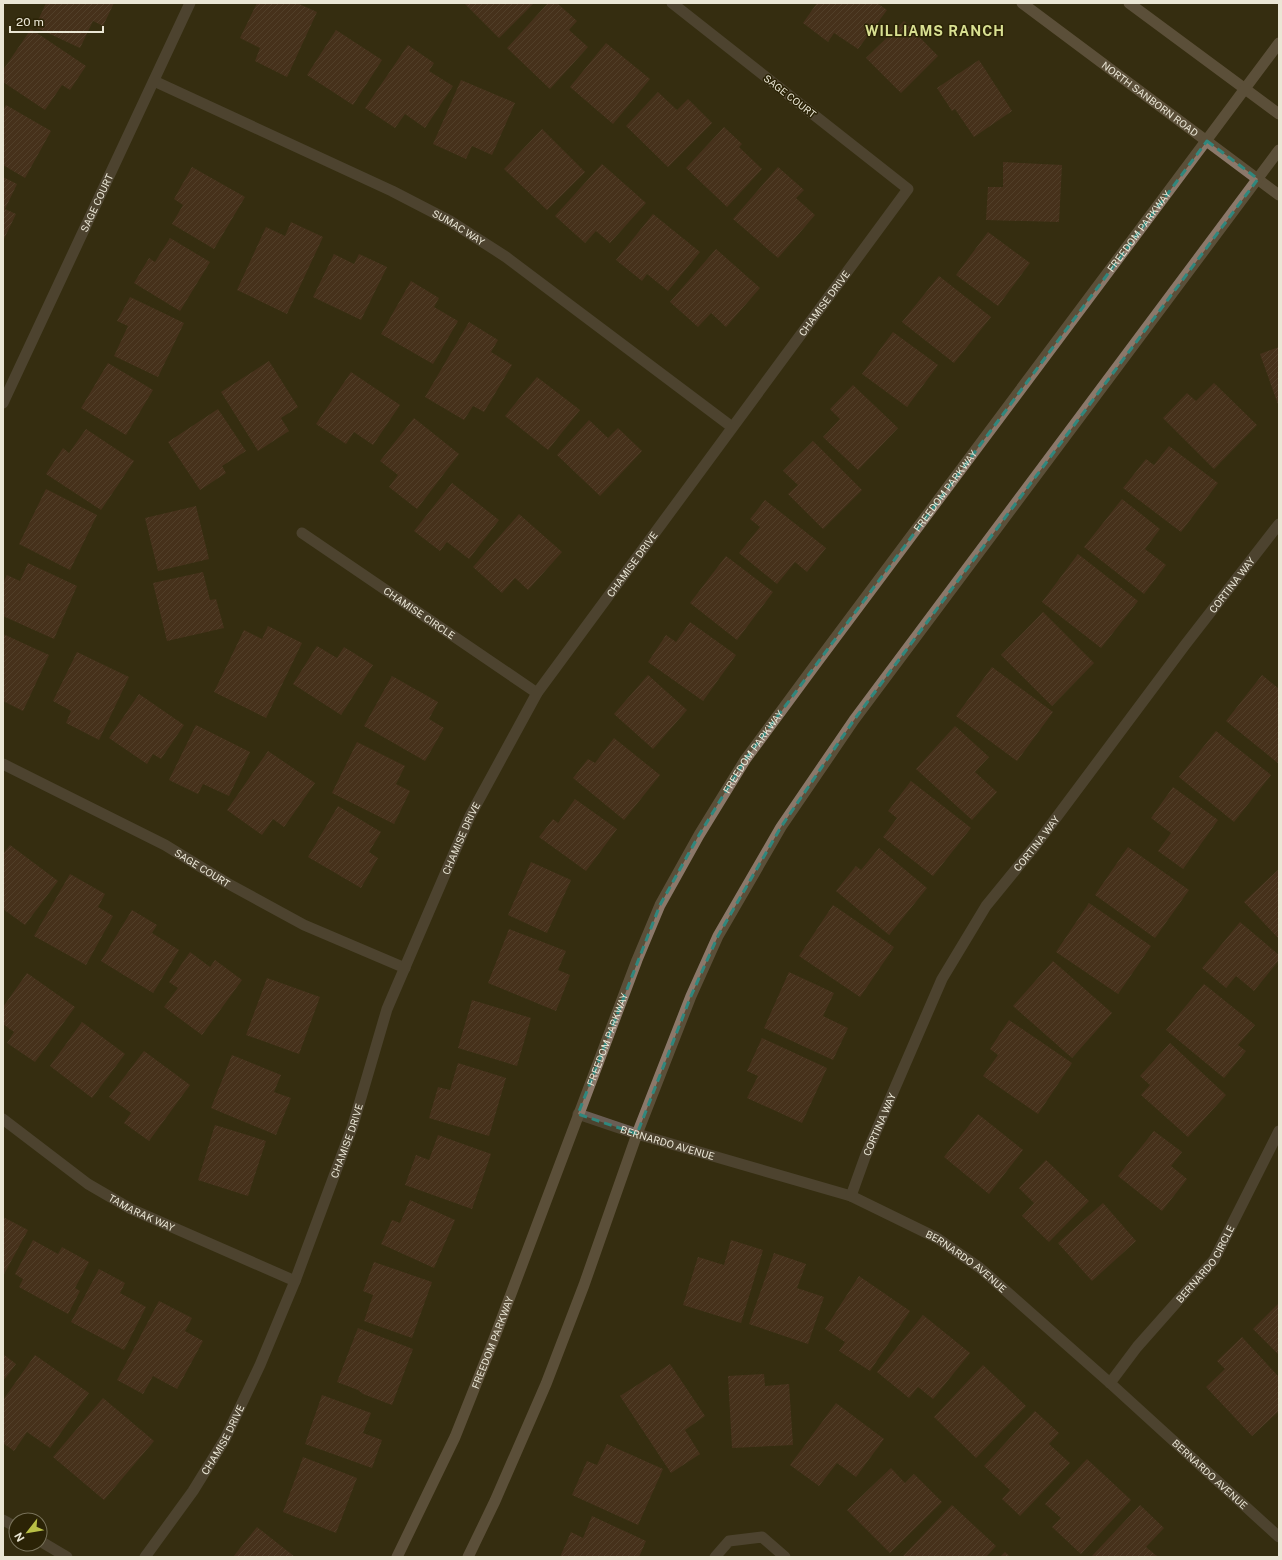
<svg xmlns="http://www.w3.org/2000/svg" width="1282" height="1560" font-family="'Public Sans',sans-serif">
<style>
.building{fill:url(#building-hatch)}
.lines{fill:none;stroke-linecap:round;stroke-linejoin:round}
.minor{stroke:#6a5e55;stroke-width:11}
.secondary{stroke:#8b786a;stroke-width:11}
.marked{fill:none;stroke:#30877d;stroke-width:3;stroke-dasharray:8 5;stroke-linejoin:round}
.labels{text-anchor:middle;stroke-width:3;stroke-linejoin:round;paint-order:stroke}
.street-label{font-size:10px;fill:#eae6d5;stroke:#2b2306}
.district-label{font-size:14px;font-weight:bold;letter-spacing:1px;fill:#d9e092;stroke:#2b2306}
</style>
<defs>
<pattern id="building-hatch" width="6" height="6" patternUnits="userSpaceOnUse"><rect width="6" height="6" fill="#5c3729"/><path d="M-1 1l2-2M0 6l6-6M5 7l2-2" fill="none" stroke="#745447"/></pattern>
</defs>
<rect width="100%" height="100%" fill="#352d10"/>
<g class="building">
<path d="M46,3H114L103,26L93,21L80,48L35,27Z"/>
<path d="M257,3H297L317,12L287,77L255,61L260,48L240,38Z"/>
<path d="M464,3H534L499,38Z"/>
<path d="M548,3H557L577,21L569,30L588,47L550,89L507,48Z"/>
<path d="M817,3H877L887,10L858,49L834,33L828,42L803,23Z"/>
<path d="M904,21L938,56L901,93L866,58Z"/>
<path d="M31,29L86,66L70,90L62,85L45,110L3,82V70Z"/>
<path d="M336,30L382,60L353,105L307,75Z"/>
<path d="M606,43L650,79L613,124L570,87Z"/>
<path d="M408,45L434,63L429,71L453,86L425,128L405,114L395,128L365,108Z"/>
<path d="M979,60L1012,111L974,137L955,109L952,111L937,88Z"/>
<path d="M461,80L515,103L492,155L472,146L466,159L433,144Z"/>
<path d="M658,92L677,110L688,99L712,123L668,167L626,126Z"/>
<path d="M6,105L51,131L25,178L3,165V110Z"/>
<path d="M724,127L742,144L739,147L762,169L727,207L686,168Z"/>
<path d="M542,129L585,172L547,210L504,169Z"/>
<path d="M1003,162L1062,165L1059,222L986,220L988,187H1003Z"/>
<path d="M602,164L646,203L610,243L596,231L585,243L555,216Z"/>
<path d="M192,167L245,197L214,249L172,224L183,205L174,199Z"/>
<path d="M778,167L804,190L796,198L815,215L778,258L733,219Z"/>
<path d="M3,177L17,184L5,209L16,214L3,241Z"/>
<path d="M653,214L700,252L668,291L647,274L642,281L616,260Z"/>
<path d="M291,222L323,237L287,314L237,290L266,227L285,236Z"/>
<path d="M988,232L1030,263L998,306L956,275Z"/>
<path d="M170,238L210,262L180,311L134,283L149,258L155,262Z"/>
<path d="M716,249L760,288L726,327L711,313L698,327L670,302Z"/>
<path d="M334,254L354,264L359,254L387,267L361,320L313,297Z"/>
<path d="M939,276L991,317L954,363L902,322Z"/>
<path d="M411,281L439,298L434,307L458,321L433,364L381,334Z"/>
<path d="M130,297L184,323L158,377L114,356L128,326L117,321Z"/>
<path d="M469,322L498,340L491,352L512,365L484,412L473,406L464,420L425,397Z"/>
<path d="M893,332L938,365L907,407L862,374Z"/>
<path d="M1279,347V407L1260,354Z"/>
<path d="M269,361L298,407L281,418L289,431L258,451L221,392Z"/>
<path d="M108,363L153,390L126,435L81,408Z"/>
<path d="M351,372L400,405L373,445L354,432L346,444L316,424Z"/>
<path d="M537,377L580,410L548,450L505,416Z"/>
<path d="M1214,383L1257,425L1214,469L1163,418L1187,393L1196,401Z"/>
<path d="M853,385L898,428L858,470L823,437L840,419L830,409Z"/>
<path d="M218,409L246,451L222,466L226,473L200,490L168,442Z"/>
<path d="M414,418L459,454L417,509L389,487L398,475L380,461Z"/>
<path d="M589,420L608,438L618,428L642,451L600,496L557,455Z"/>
<path d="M86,429L134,461L101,510L46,474L63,448L69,453Z"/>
<path d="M813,441L862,490L823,529L788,494L798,485L783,471Z"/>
<path d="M1169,446L1218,483L1181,532L1123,488L1146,459L1154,465Z"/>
<path d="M452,483L499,520L469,559L447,542L440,551L414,531Z"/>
<path d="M46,489L97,515L70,570L19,544Z"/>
<path d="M1122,499L1160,529L1145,549L1166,565L1144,594L1084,547Z"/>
<path d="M765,500L826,548L807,572L795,562L777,584L739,553L760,527L750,519Z"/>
<path d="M196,506L209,559L158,571L145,518Z"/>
<path d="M519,514L562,552L528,590L515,578L502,593L473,567Z"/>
<path d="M1078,554L1138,601L1101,648L1042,602Z"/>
<path d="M726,556L773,592L737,640L690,603Z"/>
<path d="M28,563L77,586L54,639L3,616V583L7,575L20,581Z"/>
<path d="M203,572L210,600L216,599L224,628L167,641L153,583Z"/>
<path d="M1043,612L1094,663L1052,706L1001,655Z"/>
<path d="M690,622L736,655L703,701L648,662L666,635L676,642Z"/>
<path d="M268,626L302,643L266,718L214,692L244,630L262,639Z"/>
<path d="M3,634L49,655L23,711L3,701Z"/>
<path d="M317,646L337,658L344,647L373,665L341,715L293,684Z"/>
<path d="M77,652L129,677L99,740L66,723L71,711L53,701Z"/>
<path d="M992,667L1053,712L1017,761L956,716Z"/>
<path d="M648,675L687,710L653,749L614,714Z"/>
<path d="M1262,675L1279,689V764L1226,721Z"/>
<path d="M392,676L438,702L429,719L444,728L425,761L364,726Z"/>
<path d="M139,694L184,725L161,759L153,754L147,764L109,738Z"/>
<path d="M196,725L250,752L229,796L203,784L198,794L169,780Z"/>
<path d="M955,726L989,757L975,772L997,792L972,820L916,769Z"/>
<path d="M1216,731L1271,775L1234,822L1179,777Z"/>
<path d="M614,738L660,775L624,820L573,778L588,759L595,763Z"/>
<path d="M357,742L405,766L396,784L410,791L394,824L332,793Z"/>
<path d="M268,751L315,783L284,827L273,819L262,835L227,810Z"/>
<path d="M911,781L971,828L933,876L883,837L897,818L888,811Z"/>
<path d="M1173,787L1218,820L1183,869L1158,851L1171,833L1151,818Z"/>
<path d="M575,799L617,829L586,871L539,837L553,819L558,823Z"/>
<path d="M338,806L381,832L369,852L378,858L361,888L308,857Z"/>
<path d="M10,845L58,881L25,925L3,909V854Z"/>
<path d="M1128,847L1189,890L1155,938L1095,895Z"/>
<path d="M879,848L927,888L889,935L836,891L856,866L861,870Z"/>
<path d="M531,862L571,880L547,933L508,915Z"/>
<path d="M1279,869V939L1244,902Z"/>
<path d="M70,874L105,894L98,907L113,916L86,965L34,936Z"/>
<path d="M1089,903L1151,946L1118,994L1056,952Z"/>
<path d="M833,905L894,947L860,997L799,956Z"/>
<path d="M132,910L157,925L152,933L179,950L153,993L101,961Z"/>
<path d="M1240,922L1279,955V960L1254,991L1236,976L1226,988L1202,968Z"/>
<path d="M509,929L566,951L558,970L570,975L556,1011L488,983Z"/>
<path d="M190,952L210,967L215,960L242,980L202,1035L164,1007L178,988L169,982Z"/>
<path d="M1053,961L1112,1013L1072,1058L1013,1006Z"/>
<path d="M789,972L834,993L823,1016L848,1028L833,1060L764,1028Z"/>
<path d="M27,973L75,1007L35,1062L7,1043L14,1032L3,1024V1007Z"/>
<path d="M267,978L320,997L299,1054L246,1035Z"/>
<path d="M1204,984L1255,1025L1238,1045L1246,1051L1224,1078L1166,1030Z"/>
<path d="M472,1000L531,1018L517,1066L458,1048Z"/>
<path d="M1009,1020L1072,1063L1038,1114L983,1076L998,1055L990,1049Z"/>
<path d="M82,1022L125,1054L92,1098L50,1066Z"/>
<path d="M762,1038L827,1068L802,1123L747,1098L758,1076L747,1071Z"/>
<path d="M1170,1043L1226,1095L1188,1137L1141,1095L1150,1085L1140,1076Z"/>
<path d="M144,1051L190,1085L149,1141L124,1123L131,1113L109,1097Z"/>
<path d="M232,1055L281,1075L274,1092L291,1098L276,1135L211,1108Z"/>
<path d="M458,1063L506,1078L489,1136L429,1118L438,1087L450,1090Z"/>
<path d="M978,1114L1023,1150L989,1194L944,1157Z"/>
<path d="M215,1125L266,1141L248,1196L198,1180Z"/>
<path d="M1154,1131L1182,1152L1171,1166L1187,1179L1162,1211L1118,1176Z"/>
<path d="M438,1135L491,1154L472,1209L405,1185L416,1155L429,1160Z"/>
<path d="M1046,1160L1089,1201L1049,1242L1022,1216L1034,1203L1019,1188Z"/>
<path d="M410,1200L455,1220L434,1268L381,1244L392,1220L400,1223Z"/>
<path d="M1103,1203L1136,1241L1092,1281L1058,1243Z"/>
<path d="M3,1217L28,1230L3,1276Z"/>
<path d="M33,1240L58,1254L62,1247L89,1262L75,1288L80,1291L68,1314L19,1287L23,1279L15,1274Z"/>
<path d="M731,1240L763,1250L741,1323L683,1305L698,1257L724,1265Z"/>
<path d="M774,1253L806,1264L797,1288L824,1297L808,1344L749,1324Z"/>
<path d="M374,1262L432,1282L412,1338L364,1321L373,1295L363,1291Z"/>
<path d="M99,1269L125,1283L120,1293L146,1307L124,1350L71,1322Z"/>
<path d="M859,1276L910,1311L870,1371L839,1351L845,1342L825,1329Z"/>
<path d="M159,1301L192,1318L185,1331L203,1341L177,1389L153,1376L143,1394L117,1380Z"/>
<path d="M1279,1303V1355L1253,1329Z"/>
<path d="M923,1315L970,1353L933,1399L918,1387L909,1398L877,1372Z"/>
<path d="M358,1328L413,1349L392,1405L363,1394L358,1390L337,1382Z"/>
<path d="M1242,1337L1279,1377V1411L1252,1436L1206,1387L1225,1369L1217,1361Z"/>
<path d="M3,1354L16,1364L3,1381Z"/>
<path d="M35,1355L89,1393L50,1448L27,1432L14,1451L3,1443V1400Z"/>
<path d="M670,1364L705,1416L685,1430L700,1454L671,1473L620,1396Z"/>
<path d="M983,1365L1026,1406L976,1458L934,1417Z"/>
<path d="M764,1374L765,1386L789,1384L793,1445L732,1448L728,1376Z"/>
<path d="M322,1395L371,1413L363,1433L382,1440L372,1468L305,1444Z"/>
<path d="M103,1398L154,1441L104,1500L53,1457Z"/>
<path d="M836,1403L884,1439L856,1477L837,1463L819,1486L790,1465Z"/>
<path d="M1035,1411L1059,1433L1049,1444L1070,1463L1020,1516L1002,1499L1010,1490L984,1466Z"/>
<path d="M607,1444L663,1469L638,1525L572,1495L587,1461L597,1465Z"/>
<path d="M303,1457L357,1478L336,1533L283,1512Z"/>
<path d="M1087,1459L1131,1500L1081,1554L1052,1527L1061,1518L1045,1504Z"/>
<path d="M891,1468L905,1483L914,1474L942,1502L890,1553L847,1510Z"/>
<path d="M952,1505L996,1546L986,1557H902Z"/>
<path d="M1140,1505L1164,1528L1146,1547L1158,1557H1091Z"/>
<path d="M592,1516L646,1541L639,1557H560L571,1532L583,1538Z"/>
<path d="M257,1527L295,1557H233Z"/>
<path d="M1005,1552L1010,1557H1000Z"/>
</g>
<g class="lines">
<g class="minor">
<path id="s1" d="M154,81L392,191L450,221L506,257L732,427"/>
<path id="s2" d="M3,403L190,3"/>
<path id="s3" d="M302,533L537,693"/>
<path id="s4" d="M3,764L165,845L227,883L304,925L405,968"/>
<path id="s5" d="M578,1114L637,1134L851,1196L937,1238L980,1268L1110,1383L1279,1537"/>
<path id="s6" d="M3,1119L88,1184L131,1209L295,1281"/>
<path id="s7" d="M851,1196L865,1157L942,979L986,906L1035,846L1185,645L1279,524"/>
<path id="s8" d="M1110,1383L1137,1347L1214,1260L1279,1131"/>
<path d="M3,1520L16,1527"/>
<path d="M40,1541L67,1557"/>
<path id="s9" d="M145,1557L193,1491L225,1439L260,1365L295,1281L353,1125L387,1009L470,816L537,693L908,189L672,3"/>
<path d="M715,1557L729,1541L762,1537L785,1557"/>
</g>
<g class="secondary">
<path id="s10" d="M1022,3L1279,195"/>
<path d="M1129,3L1279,114"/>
<path id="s11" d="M397,1557L455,1437L494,1339L637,960L660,905L699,835L745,760L815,665L1279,43"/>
<path d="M468,1557L495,1501L546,1384L584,1285L637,1134L691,996L718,936L781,827L854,720L1279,150"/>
</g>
</g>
<path d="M0 0H1282V1560H0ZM1207,141L1258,179L854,720L781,827L718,936L691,996L637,1134L578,1114L660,905L699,835L745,760Z" fill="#352d10" fill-opacity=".55" fill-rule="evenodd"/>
<path class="marked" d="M1207,141L1258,179L854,720L781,827L718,936L691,996L637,1134L578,1114L660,905L699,835L745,760Z"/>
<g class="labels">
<g class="street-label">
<text transform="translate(790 96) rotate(38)" y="4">SAGE COURT</text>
<text dy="4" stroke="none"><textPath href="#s10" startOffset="160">NORTH SANBORN ROAD</textPath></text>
<text dy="4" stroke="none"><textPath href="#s2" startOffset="221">SAGE COURT</textPath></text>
<text dy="4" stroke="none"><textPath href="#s1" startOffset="338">SUMAC WAY</textPath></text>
<text dy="4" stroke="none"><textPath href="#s11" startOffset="1531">FREEDOM PARKWAY</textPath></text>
<text dy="4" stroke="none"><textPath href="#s9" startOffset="1437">CHAMISE DRIVE</textPath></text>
<text dy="4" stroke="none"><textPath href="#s11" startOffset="1207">FREEDOM PARKWAY</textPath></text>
<text dy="4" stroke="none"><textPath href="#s9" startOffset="1113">CHAMISE DRIVE</textPath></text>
<text dy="4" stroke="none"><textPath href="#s7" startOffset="725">CORTINA WAY</textPath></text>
<text dy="4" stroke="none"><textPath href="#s3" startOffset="142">CHAMISE CIRCLE</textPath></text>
<text dy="4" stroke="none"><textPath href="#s11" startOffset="883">FREEDOM PARKWAY</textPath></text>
<text dy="4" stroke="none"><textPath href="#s9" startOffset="789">CHAMISE DRIVE</textPath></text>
<text dy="4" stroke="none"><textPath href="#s7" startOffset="401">CORTINA WAY</textPath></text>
<text dy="4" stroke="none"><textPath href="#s4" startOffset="225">SAGE COURT</textPath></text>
<text dy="4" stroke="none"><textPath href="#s11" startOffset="559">FREEDOM PARKWAY</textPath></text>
<text dy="4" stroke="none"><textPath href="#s7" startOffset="77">CORTINA WAY</textPath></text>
<text dy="4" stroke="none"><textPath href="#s9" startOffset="465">CHAMISE DRIVE</textPath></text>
<text dy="4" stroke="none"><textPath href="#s5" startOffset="94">BERNARDO AVENUE</textPath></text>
<text dy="4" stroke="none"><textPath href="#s6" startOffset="168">TAMARAK WAY</textPath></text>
<text dy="4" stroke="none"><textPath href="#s5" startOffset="418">BERNARDO AVENUE</textPath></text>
<text dy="4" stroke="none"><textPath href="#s8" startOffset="153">BERNARDO CIRCLE</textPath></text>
<text dy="4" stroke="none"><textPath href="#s11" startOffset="235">FREEDOM PARKWAY</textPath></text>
<text dy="4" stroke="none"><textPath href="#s9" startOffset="141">CHAMISE DRIVE</textPath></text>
<text dy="4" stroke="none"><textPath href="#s5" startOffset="742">BERNARDO AVENUE</textPath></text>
</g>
<g class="district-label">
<text x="935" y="36">WILLIAMS RANCH</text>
</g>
</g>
<rect width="1282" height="1560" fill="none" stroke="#eae6d5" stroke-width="8"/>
<g transform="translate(28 1532) rotate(239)"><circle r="19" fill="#2b2306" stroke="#777159"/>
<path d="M0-3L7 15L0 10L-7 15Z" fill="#b9c046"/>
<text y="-6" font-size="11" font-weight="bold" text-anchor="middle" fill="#eae6d5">N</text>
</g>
<path d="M10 26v6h93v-6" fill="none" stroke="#eae6d5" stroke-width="2"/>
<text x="16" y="26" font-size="12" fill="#eae6d5" stroke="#2b2306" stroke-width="3" paint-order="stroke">20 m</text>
</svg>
